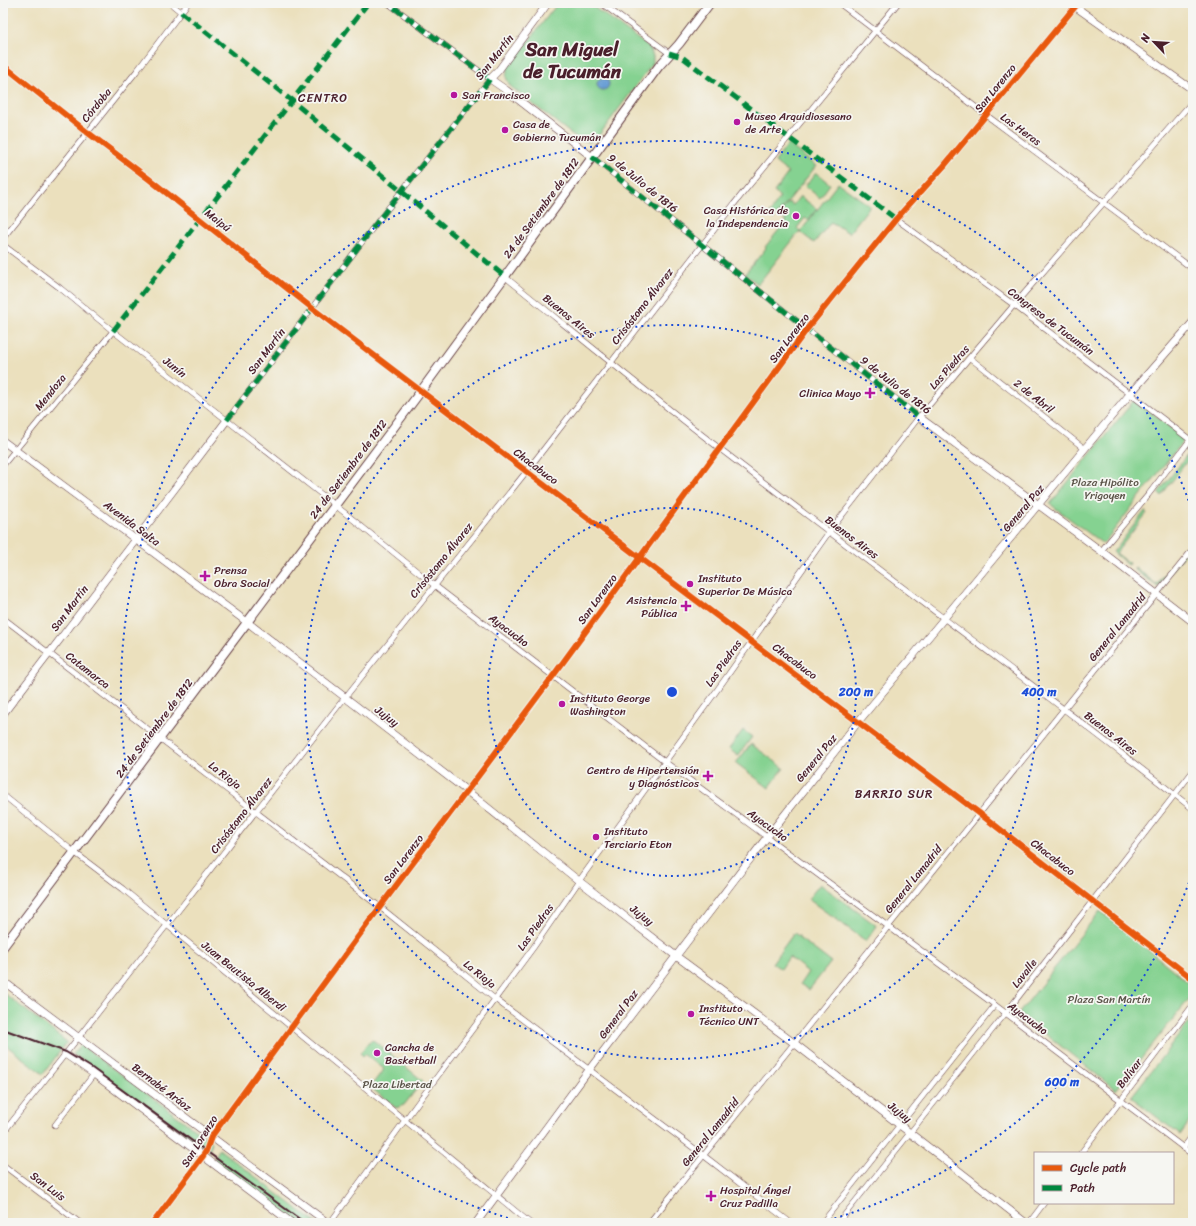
<svg xmlns="http://www.w3.org/2000/svg" width="1196" height="1226" font-family="Sriracha,sans-serif">
<style>
.green{fill:#85d291;stroke:#68785e}
.water{fill:#689ed5;stroke:#595e80}
.lines{fill:none;stroke-linecap:round;stroke-linejoin:round}
.street-casing{stroke:#623c41;stroke-width:6}
.secondary-casing{stroke:#623c41;stroke-width:8}
.primary-casing{stroke:#623c41;stroke-width:10}
.street{stroke:#fff;stroke-width:5}
.secondary{stroke:#fff;stroke-width:7}
.primary{stroke:#fff;stroke-width:8}
.rail{stroke:#4a1f2b;stroke-width:2}
.quiet{stroke:#00873e;stroke-width:5;stroke-dasharray:10 5;stroke-linecap:butt}
.cycleway-casing{stroke:#f6f6f2;stroke-width:8}
.cycleway{stroke:#e8590c;stroke-width:6}
.ring{fill:none;stroke:#1d4ed8;stroke-width:2;stroke-dasharray:2 4}
.poi-dot{fill:#b5179e;stroke:#f6f6f2;stroke-width:1.5}
.labels{text-anchor:middle;stroke-width:3.5;stroke-linejoin:round;paint-order:stroke}
.street-label{font-size:11px;fill:#4a1f2b;stroke:#f6f6f2}
.poi-label{font-size:11px;fill:#4a1f2b;stroke:#f6f6f2;text-anchor:start}
.park-label{font-size:11px;fill:#5c554a;stroke:#f6f6f2}
.neighbourhood-label{font-size:12px;letter-spacing:1px;fill:#4a1f2b;stroke:#f6f6f2}
.town-label{font-size:19px;font-weight:bold;fill:#4a1f2b;stroke:#f6f6f2}
.centre{fill:#1d4ed8;stroke:#f6f6f2;stroke-width:2}
.ring-label{font-size:12px;text-anchor:middle;font-weight:bold;fill:#1d4ed8;stroke:#f6f6f2;stroke-width:3.5;stroke-linejoin:round;paint-order:stroke}
</style>
<rect width="100%" height="100%" fill="#f6f6f2"/>
<filter id="ink" filterUnits="userSpaceOnUse"><feTurbulence type="fractalNoise" baseFrequency=".025" numOctaves="2"/><feDisplacementMap in="SourceGraphic" scale="8" xChannelSelector="R" yChannelSelector="G"/><feConvolveMatrix kernelMatrix="1 2 1 2 8 2 1 2 1" color-interpolation-filters="sRGB"/></filter>
<filter id="wash" filterUnits="userSpaceOnUse"><feTurbulence type="fractalNoise" baseFrequency=".012" numOctaves="4" result="noise"/><feDisplacementMap in="SourceGraphic" scale="16" xChannelSelector="R" yChannelSelector="G"/><feGaussianBlur stdDeviation="0.9" result="paint"/><feColorMatrix in="noise" values="0 0 0 0 0 0 0 0 0 0 0 0 0 0 0 0 0 1.4 0 .05"/><feComposite in="paint" operator="in"/></filter>
<g filter="url(#wash)">
<rect width="100%" height="100%" fill="#ebe0bd"/>
<g class="green">
<path d="M558,3H588L649,47L653,56V63L600,134L590,142L579,140L510,86L506,77L508,67Z"/>
<path d="M788,144L816,166L774,219L769,215L780,197L774,192L788,173L775,162Z"/>
<path d="M816,173L830,184L820,198L805,186Z"/>
<path d="M838,183L870,206L849,233L831,222L814,243L800,232Z"/>
<path d="M800,196L817,209L808,220L805,218L797,228L800,231L758,284L745,274L766,248L765,247L786,221L778,215L789,202L793,205Z"/>
<path d="M1135,399L1185,439L1103,544L1050,504Z"/>
<path d="M1192,449L1193,453L1161,496L1158,493Z"/>
<path d="M1145,511L1147,513L1116,553L1129,563L1128,565L1113,552Z"/>
<path d="M1184,551L1186,552L1158,587L1134,569L1135,567L1157,585Z"/>
<path d="M743,730L752,737L738,756L729,749Z"/>
<path d="M751,744L784,768L769,788L736,763Z"/>
<path d="M820,884L877,926L866,941L808,899Z"/>
<path d="M1100,911L1193,986V994L1116,1090L1019,1013Z"/>
<path d="M794,933L800,937L799,938L831,962L809,990L800,984L808,972L789,957L781,969L772,963Z"/>
<path d="M5,994L67,1042L43,1074L3,1043V996Z"/>
<path d="M1193,1017V1117L1180,1135L1131,1097Z"/>
<path d="M372,1039L423,1081L404,1105L396,1108L370,1087L384,1069L365,1054L363,1056L360,1053Z"/>
<path d="M81,1045L212,1142L209,1152L73,1054Z"/>
<path d="M219,1149L316,1223H298L214,1160Z"/>
</g>
<circle class="water" cx="603" cy="84" r="6"/>
</g>
<g filter="url(#ink)">
<g class="lines">
<defs>
<g id="street">
<path d="M170,3L181,12"/>
<path d="M601,3L669,53"/>
<path d="M839,3L986,115L1193,269"/>
<path d="M3,65L87,132L149,179L312,308L640,558L979,813L1193,979"/>
<path d="M592,157L807,329L919,417"/>
<path d="M896,219L1014,305L1193,442"/>
<path d="M3,238L136,72L188,3"/>
<path d="M3,245L60,288L113,331L335,505L434,585L665,762L995,1005L1193,1155"/>
<path d="M504,276C576,334 646,392 719,448C876,569 1037,686 1193,809"/>
<path d="M970,358L1085,449"/>
<path d="M227,420L378,221L490,79L388,3"/>
<path d="M3,465L113,331"/>
<path d="M1101,551L1148,495L1190,440"/>
<path d="M3,618L380,907L495,999L703,1155L791,1223"/>
<path d="M3,795L74,852L123,889L530,1223"/>
<path d="M55,1125L94,1074"/>
<path d="M3,1133L167,925L339,705L526,472L734,204L898,3"/>
<path d="M1183,1148L1193,1135"/>
<path d="M1081,1153L1193,1005"/>
<path d="M3,1165L80,1223"/>
<path d="M153,1223L203,1156L206,1151L211,1137L380,907L553,676L807,329L896,219L944,166L1078,3"/>
<path d="M330,1223L419,1101L533,948L579,881L725,679L829,532L919,417L1014,305L1193,101"/>
<path d="M649,1223L1193,549"/>
<path d="M822,1223L995,1005"/>
<path d="M838,1223L1005,1014L1193,771"/>
<path d="M1029,1223L1044,1203"/>
</g>
<g id="secondary">
<path d="M548,3L498,71L490,79L506,90L592,157"/>
<path d="M1070,3L1193,90"/>
<path d="M919,417L1101,551L1193,622"/>
<path d="M3,441L247,622L467,791L579,881L676,956L794,1043L1026,1223"/>
<path d="M3,714L227,420"/>
<path d="M3,981L229,1150L328,1223"/>
<path d="M65,1054L94,1074L292,1223"/>
<path d="M476,1223L589,1070L767,837L858,722L1130,394L1193,322"/>
</g>
<path id="primary" d="M3,947L421,391L659,66L679,44L710,3"/>
</defs>
<use href="#street" class="street-casing"/>
<use href="#secondary" class="secondary-casing"/>
<use href="#primary" class="primary-casing"/>
<use href="#street" class="street"/>
<use href="#secondary" class="secondary"/>
<use href="#primary" class="primary"/>
<path class="rail" d="M3,1029L66,1052L92,1068L305,1223"/>
<g class="quiet">
<path d="M181,12L292,101L504,276"/>
<path d="M669,53L682,57L896,219"/>
<path d="M592,157L807,329L919,417"/>
<path d="M113,331L368,3"/>
<path d="M227,420L378,221L490,79L388,3"/>
</g>
<defs>
<g id="cycleway">
<path d="M3,65L87,132L149,179L312,308L640,558L979,813L1193,979"/>
<path d="M153,1223L203,1156L206,1151L211,1137L380,907L553,676L807,329L896,219L944,166L1078,3"/>
</g>
</defs>
<use href="#cycleway" class="cycleway-casing"/>
<use href="#cycleway" class="cycleway"/>
</g>
</g>
<g class="ring">
<circle cx="672" cy="692" r="184"/>
<circle cx="672" cy="692" r="367"/>
<path d="M1193 871A551 551 0 0 1 819 1223M525 1223A551 551 0 1 1 1193 513"/>
</g>
<g class="poi-dot">
<circle cx="454" cy="95" r="4"/>
<circle cx="737" cy="122" r="4"/>
<circle cx="505" cy="130" r="4"/>
<circle cx="796" cy="216" r="4"/>
<path d="M868 387h4v4h4v4h-4v4h-4v-4h-4v-4h4z"/>
<path d="M203 570h4v4h4v4h-4v4h-4v-4h-4v-4h4z"/>
<circle cx="690" cy="584" r="4"/>
<path d="M684 600h4v4h4v4h-4v4h-4v-4h-4v-4h4z"/>
<circle cx="562" cy="704" r="4"/>
<path d="M706 770h4v4h4v4h-4v4h-4v-4h-4v-4h4z"/>
<circle cx="596" cy="837" r="4"/>
<circle cx="691" cy="1014" r="4"/>
<circle cx="377" cy="1053" r="4"/>
<path d="M709 1190h4v4h4v4h-4v4h-4v-4h-4v-4h4z"/>
</g>
<g class="labels">
<g class="street-label">
<text transform="translate(494 57) rotate(-52)" y="4">San Martín</text>
<text transform="translate(995 88) rotate(-51)" y="4">San Lorenzo</text>
<text transform="translate(96 105) rotate(-51)" y="4">Córdoba</text>
<text transform="translate(1021 129) rotate(36)" y="4">Las Heras</text>
<text transform="translate(643 183) rotate(39)" y="4">9 de Julio de 1816</text>
<text transform="translate(541 208) rotate(-54)" y="4">24 de Setiembre de 1812</text>
<text transform="translate(218 220) rotate(38)" y="4">Maipú</text>
<text transform="translate(642 306) rotate(-52)" y="4">Crisóstomo Álvarez</text>
<text transform="translate(569 316) rotate(39)" y="4">Buenos Aires</text>
<text transform="translate(1051 321) rotate(37)" y="4">Congreso de Tucumán</text>
<text transform="translate(789 338) rotate(-53)" y="4">San Lorenzo</text>
<text transform="translate(266 351) rotate(-53)" y="4">San Martín</text>
<text transform="translate(175 367) rotate(38)" y="4">Junín</text>
<text transform="translate(949 367) rotate(-49)" y="4">Las Piedras</text>
<text transform="translate(896 385) rotate(38)" y="4">9 de Julio de 1816</text>
<text transform="translate(50 392) rotate(-51)" y="4">Mendoza</text>
<text transform="translate(1034 396) rotate(38)" y="4">2 de Abril</text>
<text transform="translate(536 466) rotate(37)" y="4">Chacabuco</text>
<text transform="translate(348 469) rotate(-53)" y="4">24 de Setiembre de 1812</text>
<text transform="translate(1023 508) rotate(-50)" y="4">General Paz</text>
<text transform="translate(132 523) rotate(37)" y="4">Avenida Salta</text>
<text transform="translate(852 537) rotate(37)" y="4">Buenos Aires</text>
<text transform="translate(441 560) rotate(-51)" y="4">Crisóstomo Álvarez</text>
<text transform="translate(597 599) rotate(-54)" y="4">San Lorenzo</text>
<text transform="translate(69 608) rotate(-53)" y="4">San Martín</text>
<text transform="translate(1117 627) rotate(-51)" y="4">General Lamadrid</text>
<text transform="translate(509 630) rotate(37)" y="4">Ayacucho</text>
<text transform="translate(795 661) rotate(37)" y="4">Chacabuco</text>
<text transform="translate(723 663) rotate(-55)" y="4">Las Piedras</text>
<text transform="translate(88 670) rotate(38)" y="4">Catamarca</text>
<text transform="translate(387 716) rotate(37)" y="4">Jujuy</text>
<text transform="translate(154 728) rotate(-53)" y="4">24 de Setiembre de 1812</text>
<text transform="translate(1111 733) rotate(38)" y="4">Buenos Aires</text>
<text transform="translate(816 758) rotate(-51)" y="4">General Paz</text>
<text transform="translate(225 775) rotate(38)" y="4">La Rioja</text>
<text transform="translate(241 815) rotate(-52)" y="4">Crisóstomo Álvarez</text>
<text transform="translate(768 825) rotate(36)" y="4">Ayacucho</text>
<text transform="translate(1053 857) rotate(38)" y="4">Chacabuco</text>
<text transform="translate(403 859) rotate(-53)" y="4">San Lorenzo</text>
<text transform="translate(913 879) rotate(-51)" y="4">General Lamadrid</text>
<text transform="translate(642 915) rotate(38)" y="4">Jujuy</text>
<text transform="translate(535 927) rotate(-55)" y="4">Las Piedras</text>
<text transform="translate(1024 973) rotate(-52)" y="4">Lavalle</text>
<text transform="translate(480 974) rotate(39)" y="4">La Rioja</text>
<text transform="translate(244 976) rotate(39)" y="4">Juan Bautista Alberdi</text>
<text transform="translate(618 1014) rotate(-53)" y="4">General Paz</text>
<text transform="translate(1028 1018) rotate(37)" y="4">Ayacucho</text>
<text transform="translate(1129 1073) rotate(-53)" y="4">Bolívar</text>
<text transform="translate(162 1087) rotate(37)" y="4">Bernabé Aráoz</text>
<text transform="translate(900 1112) rotate(38)" y="4">Jujuy</text>
<text transform="translate(710 1132) rotate(-51)" y="4">General Lamadrid</text>
<text transform="translate(199 1141) rotate(-58)" y="4">San Lorenzo</text>
<text transform="translate(48 1186) rotate(37)" y="4">San Luis</text>
</g>
<g class="poi-label">
<text x="462" y="99">San Francisco</text>
<text x="745" y="120">Museo Arquidiosesano<tspan x="745" dy="13">de Arte</tspan></text>
<text x="513" y="128">Casa de<tspan x="513" dy="13">Gobierno Tucumán</tspan></text>
<text x="788" y="214" text-anchor="end">Casa Histórica de<tspan x="788" dy="13">la Independencia</tspan></text>
<text x="861" y="397" text-anchor="end">Clinica Mayo</text>
<text x="214" y="574">Prensa<tspan x="214" dy="13">Obra Social</tspan></text>
<text x="698" y="582">Instituto<tspan x="698" dy="13">Superior De Música</tspan></text>
<text x="677" y="604" text-anchor="end">Asistencia<tspan x="677" dy="13">Pública</tspan></text>
<text x="570" y="702">Instituto George<tspan x="570" dy="13">Washington</tspan></text>
<text x="699" y="774" text-anchor="end">Centro de Hipertensión<tspan x="699" dy="13">y Diagnósticos</tspan></text>
<text x="604" y="835">Instituto<tspan x="604" dy="13">Terciario Eton</tspan></text>
<text x="699" y="1012">Instituto<tspan x="699" dy="13">Técnico UNT</tspan></text>
<text x="385" y="1051">Cancha de<tspan x="385" dy="13">Basketball</tspan></text>
<text x="720" y="1194">Hospital Ángel<tspan x="720" dy="13">Cruz Padilla</tspan></text>
</g>
<g class="park-label">
<text x="1105" y="486">Plaza Hipólito<tspan x="1105" dy="13">Yrigoyen</tspan></text>
<text x="1109" y="1003">Plaza San Martín</text>
<text x="397" y="1088">Plaza Libertad</text>
</g>
<g class="neighbourhood-label">
<text x="323" y="102">CENTRO</text>
<text x="894" y="798">BARRIO SUR</text>
</g>
<g class="town-label">
<text x="572" y="56">San Miguel<tspan x="572" dy="22">de Tucumán</tspan></text>
</g>
</g>
<circle cx="672" cy="692" r="6" class="centre"/>
<g class="ring-label">
<text x="856" y="696">200 m</text>
<text x="1039" y="696">400 m</text>
<text x="1062" y="1086">600 m</text>
</g>
<rect width="1196" height="1226" fill="none" stroke="#f6f6f2" stroke-width="16"/>
<rect x="1034" y="1152" width="140" height="52" fill="#f6f6f2" stroke="#b1a0a2"/>
<rect x="1042" y="1165" width="20" height="6" fill="#e8590c" stroke="#b1a0a2"/>
<text x="1070" y="1172" font-size="12" fill="#4a1f2b">Cycle path</text>
<rect x="1042" y="1185" width="20" height="6" fill="#00873e" stroke="#b1a0a2"/>
<text x="1070" y="1192" font-size="12" fill="#4a1f2b">Path</text>
<g transform="translate(1154 42) rotate(295)" stroke="#f6f6f2" stroke-width="3" paint-order="stroke">
<path d="M0-3L7 15L0 10L-7 15Z" fill="#4a1f2b"/>
<text y="-6" font-size="11" font-weight="bold" text-anchor="middle" fill="#4a1f2b">N</text>
</g>
</svg>
